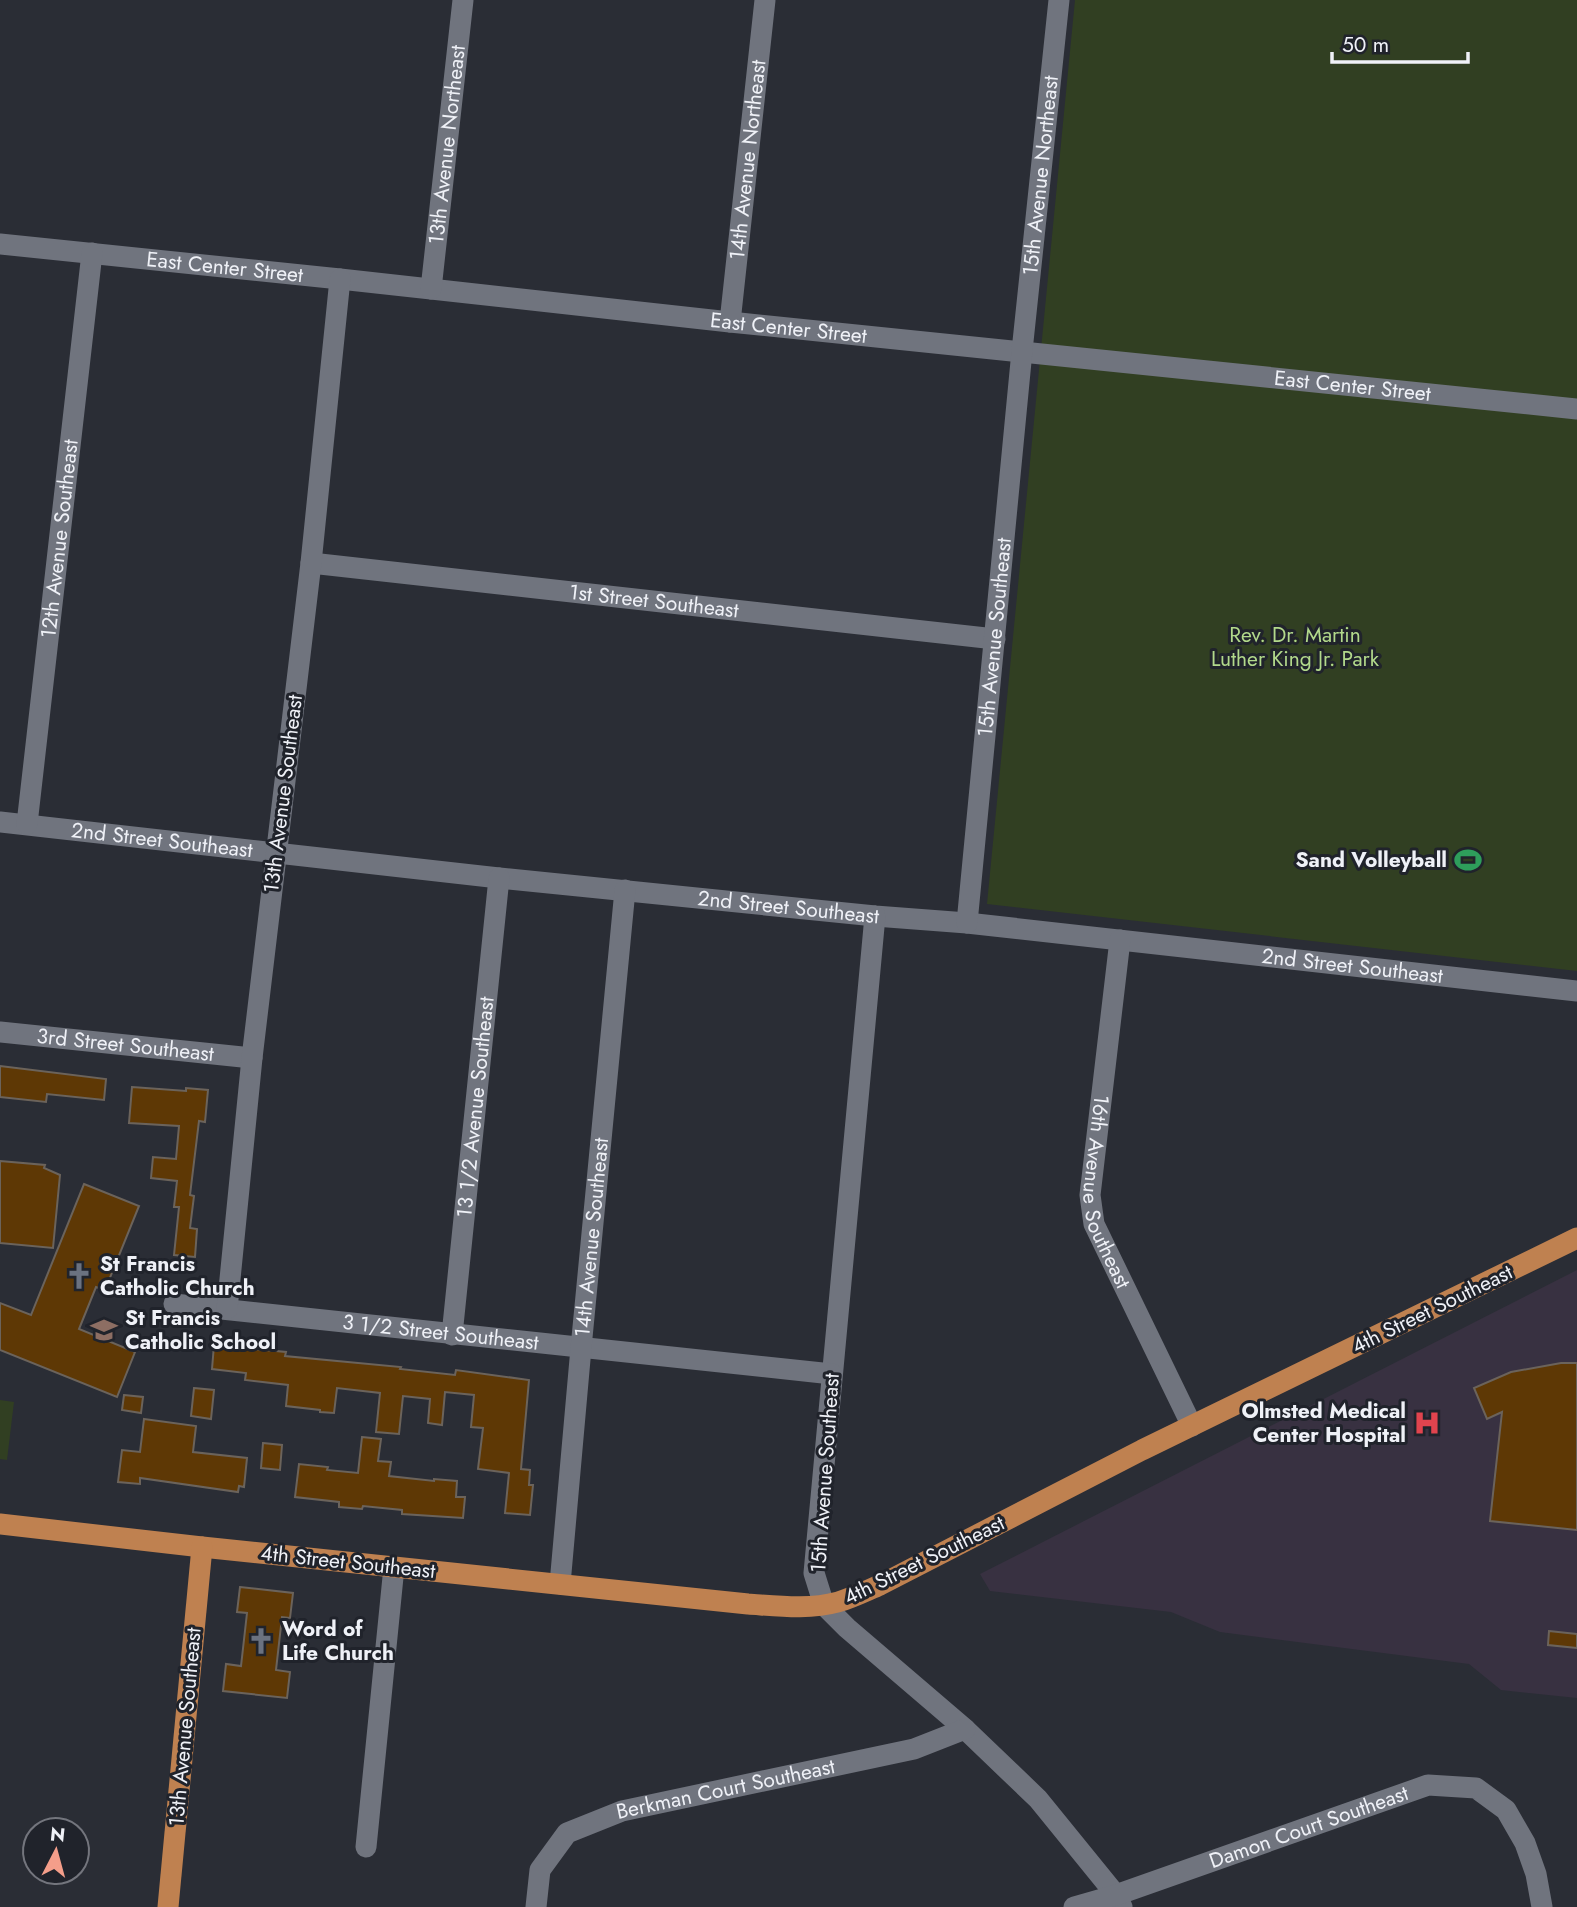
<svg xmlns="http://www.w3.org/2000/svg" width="1577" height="1907" font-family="Jost,sans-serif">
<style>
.medical{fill:#383141}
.green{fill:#313f22}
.building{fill:#5e3805;stroke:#6b635b;stroke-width:2}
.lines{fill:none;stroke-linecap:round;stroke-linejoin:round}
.minor{stroke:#70747e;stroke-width:21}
.major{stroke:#bf8150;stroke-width:21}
.labels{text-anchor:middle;stroke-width:6;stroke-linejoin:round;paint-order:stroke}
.street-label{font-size:21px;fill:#eff1f7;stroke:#20232b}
.park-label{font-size:21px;fill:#b2d98b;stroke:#20232b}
.poi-label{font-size:21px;font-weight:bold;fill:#eff1f7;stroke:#20232b;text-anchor:start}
</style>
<rect width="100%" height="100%" fill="#2a2d35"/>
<path class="medical" d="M1577,1270V1698L1501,1690L1469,1664L1220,1632L1171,1612L990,1591L980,1574Z"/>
<g class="green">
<path d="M1075,0H1577V971L987,904Z"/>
<path d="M0,1400L14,1402L7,1460L0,1459Z"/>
</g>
<g class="building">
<path d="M0,1066L106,1079L104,1100L47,1094L46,1102L0,1097Z"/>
<path d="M132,1087L186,1091V1088L208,1090L205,1122L199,1121L190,1195L194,1196L190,1228L197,1229L195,1257L174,1255L179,1207H174L177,1181L151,1178L153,1157L176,1159L179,1126L129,1123Z"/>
<path d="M0,1161L45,1165L44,1168L60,1175L53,1248L0,1243Z"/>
<path d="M84,1184L139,1206L105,1290L96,1287L79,1329L135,1352L117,1397L0,1350V1303L31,1315Z"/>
<path d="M214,1345L286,1352L285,1356L401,1367L400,1369L455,1375L456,1370L529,1380L521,1469L530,1470L529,1485H533L530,1515L505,1513L509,1473L478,1469L483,1428L471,1427L474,1395L445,1392L442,1425L428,1423L430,1399L403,1396L399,1434L376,1432L380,1393L337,1388L334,1413L320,1412V1410L286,1406L288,1385L245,1380L246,1373L212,1369Z"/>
<path d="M1561,1363H1577V1530L1490,1521L1502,1412L1487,1419L1474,1388L1511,1372Z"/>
<path d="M194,1388L214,1390L211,1419L191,1416Z"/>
<path d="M124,1395L143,1397L141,1413L122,1410Z"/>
<path d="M144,1419L196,1426L193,1452L247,1458L244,1487L239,1486L238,1492L140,1478V1484L118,1482L122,1450L140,1452Z"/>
<path d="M362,1437L381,1439L378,1461L391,1462L389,1476L434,1481V1479L457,1481L456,1497H465L463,1518L402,1514V1510L363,1506L362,1509L339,1507V1502L295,1497L299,1464L328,1467L327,1470L358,1473Z"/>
<path d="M263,1443L282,1445L280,1470L261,1468Z"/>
<path d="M240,1587L293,1593L290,1618L282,1617L276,1670L290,1672L287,1698L223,1691L226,1664L241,1666L247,1613L237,1612Z"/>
<path d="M1549,1631L1577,1634V1648L1548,1645Z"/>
</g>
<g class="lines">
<g class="minor">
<path id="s1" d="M0,244L340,279L730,322L1577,409"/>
<path id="s2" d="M431,289L463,0"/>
<path id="s3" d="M730,322L765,0"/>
<path id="s4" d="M311,563L995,639"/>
<path id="s5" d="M0,822L499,878L875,916L967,923L1577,991"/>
<path id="s6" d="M27,824L92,253"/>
<path d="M875,916L814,1573L824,1605L847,1628L965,1729L1038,1799L1116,1895L1122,1907"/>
<path id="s7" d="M967,923L1022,351L1059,0"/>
<path id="s8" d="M1120,940L1090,1195L1094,1224L1192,1426"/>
<path id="s9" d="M0,1032L252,1058"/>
<path id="s10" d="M174,1304L832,1374"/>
<path d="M227,1309L252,1058L311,563L340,279"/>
<path id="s11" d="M452,1335L499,878"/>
<path id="s12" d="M560,1584L581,1348L625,890"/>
<path d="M366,1847L394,1567"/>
<path id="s13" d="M536,1907L540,1870L567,1833L622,1811L914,1749L965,1729"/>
<path id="s14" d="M1074,1907L1116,1895L1428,1785L1476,1788L1506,1810L1525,1843L1536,1874L1542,1907"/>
</g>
<g class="major">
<path d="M0,1524L202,1547L748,1604C778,1606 809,1610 838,1602C852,1598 866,1591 880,1585L1142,1450L1577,1238"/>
<path d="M168,1907L202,1547"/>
</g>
</g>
<defs>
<symbol id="stadium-bare" viewBox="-9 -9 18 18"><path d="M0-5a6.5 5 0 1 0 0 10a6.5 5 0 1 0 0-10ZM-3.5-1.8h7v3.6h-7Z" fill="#2e9e5b" stroke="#20232b" stroke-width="2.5" paint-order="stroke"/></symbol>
<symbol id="church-bare" viewBox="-9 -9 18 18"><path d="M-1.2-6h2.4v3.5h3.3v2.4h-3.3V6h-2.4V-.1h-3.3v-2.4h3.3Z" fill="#6b7280" stroke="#20232b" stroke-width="2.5" paint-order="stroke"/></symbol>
<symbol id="school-bare" viewBox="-9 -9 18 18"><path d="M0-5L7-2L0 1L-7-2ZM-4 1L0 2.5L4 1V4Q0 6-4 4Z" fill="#8d6e63" stroke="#20232b" stroke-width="2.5" paint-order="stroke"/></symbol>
<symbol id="hospital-bare" viewBox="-9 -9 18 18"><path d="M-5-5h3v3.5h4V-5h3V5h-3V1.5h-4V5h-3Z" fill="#e0444e" stroke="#20232b" stroke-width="2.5" paint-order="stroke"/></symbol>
</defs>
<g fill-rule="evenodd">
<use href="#stadium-bare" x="1449" y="841" width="38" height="38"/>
<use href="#church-bare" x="60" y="1257" width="38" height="38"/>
<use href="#school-bare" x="85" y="1311" width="38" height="38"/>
<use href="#hospital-bare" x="1408" y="1404" width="38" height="38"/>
<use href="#church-bare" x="242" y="1622" width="38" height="38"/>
</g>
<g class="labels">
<g class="street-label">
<text dy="7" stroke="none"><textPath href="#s2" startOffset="145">13th Avenue Northeast</textPath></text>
<text dy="7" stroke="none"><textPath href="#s3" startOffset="163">14th Avenue Northeast</textPath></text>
<text dy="7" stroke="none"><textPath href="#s7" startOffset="751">15th Avenue Northeast</textPath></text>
<text dy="7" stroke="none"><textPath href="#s1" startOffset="226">East Center Street</textPath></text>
<text dy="7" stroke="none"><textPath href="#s1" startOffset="793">East Center Street</textPath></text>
<text dy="7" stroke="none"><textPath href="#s1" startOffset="1360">East Center Street</textPath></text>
<text dy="7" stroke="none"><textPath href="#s6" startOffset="287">12th Avenue Southeast</textPath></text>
<text dy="7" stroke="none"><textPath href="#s4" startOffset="345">1st Street Southeast</textPath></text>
<text dy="7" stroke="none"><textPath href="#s7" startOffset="287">15th Avenue Southeast</textPath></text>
<text transform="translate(283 794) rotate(-83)" y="7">13th Avenue Southeast</text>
<text dy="7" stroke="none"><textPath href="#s5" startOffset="163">2nd Street Southeast</textPath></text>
<text dy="7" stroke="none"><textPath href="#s5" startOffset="793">2nd Street Southeast</textPath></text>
<text dy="7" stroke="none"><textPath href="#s5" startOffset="1360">2nd Street Southeast</textPath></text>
<text dy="7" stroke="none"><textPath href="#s9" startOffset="126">3rd Street Southeast</textPath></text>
<text dy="7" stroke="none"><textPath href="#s11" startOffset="229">13 1/2 Avenue Southeast</textPath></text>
<text dy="7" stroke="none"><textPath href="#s8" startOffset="256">16th Avenue Southeast</textPath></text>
<text dy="7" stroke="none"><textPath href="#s12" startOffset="348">14th Avenue Southeast</textPath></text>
<text transform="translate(1432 1309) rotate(-26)" y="7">4th Street Southeast</text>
<text dy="7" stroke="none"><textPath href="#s10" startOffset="268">3 1/2 Street Southeast</textPath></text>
<text transform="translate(825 1473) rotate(-86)" y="7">15th Avenue Southeast</text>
<text transform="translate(924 1560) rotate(-26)" y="7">4th Street Southeast</text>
<text transform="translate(348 1562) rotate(6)" y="7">4th Street Southeast</text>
<text transform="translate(185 1727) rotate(-85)" y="7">13th Avenue Southeast</text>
<text dy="7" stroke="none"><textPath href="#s13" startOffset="248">Berkman Court Southeast</textPath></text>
<text dy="7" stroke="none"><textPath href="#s14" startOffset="248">Damon Court Southeast</textPath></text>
</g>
<g class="park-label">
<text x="1295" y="642">Rev. Dr. Martin<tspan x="1295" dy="24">Luther King Jr. Park</tspan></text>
</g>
<g class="poi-label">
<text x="1447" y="867" text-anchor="end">Sand Volleyball</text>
<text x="100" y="1271">St Francis<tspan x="100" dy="24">Catholic Church</tspan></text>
<text x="125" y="1325">St Francis<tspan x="125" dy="24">Catholic School</tspan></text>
<text x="1406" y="1418" text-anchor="end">Olmsted Medical<tspan x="1406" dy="24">Center Hospital</tspan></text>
<text x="282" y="1636">Word of<tspan x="282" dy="24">Life Church</tspan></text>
</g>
</g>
<g transform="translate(56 1851) rotate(6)"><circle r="33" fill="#20232b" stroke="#73757d" stroke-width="2"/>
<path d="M0-5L12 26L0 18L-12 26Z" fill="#f49e8a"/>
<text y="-10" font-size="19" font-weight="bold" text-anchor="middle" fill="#eff1f7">N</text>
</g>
<path d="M1332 52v10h136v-10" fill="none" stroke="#eff1f7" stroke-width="3.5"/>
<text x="1342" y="52" font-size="21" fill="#eff1f7" stroke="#20232b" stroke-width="5" paint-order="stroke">50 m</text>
</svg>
